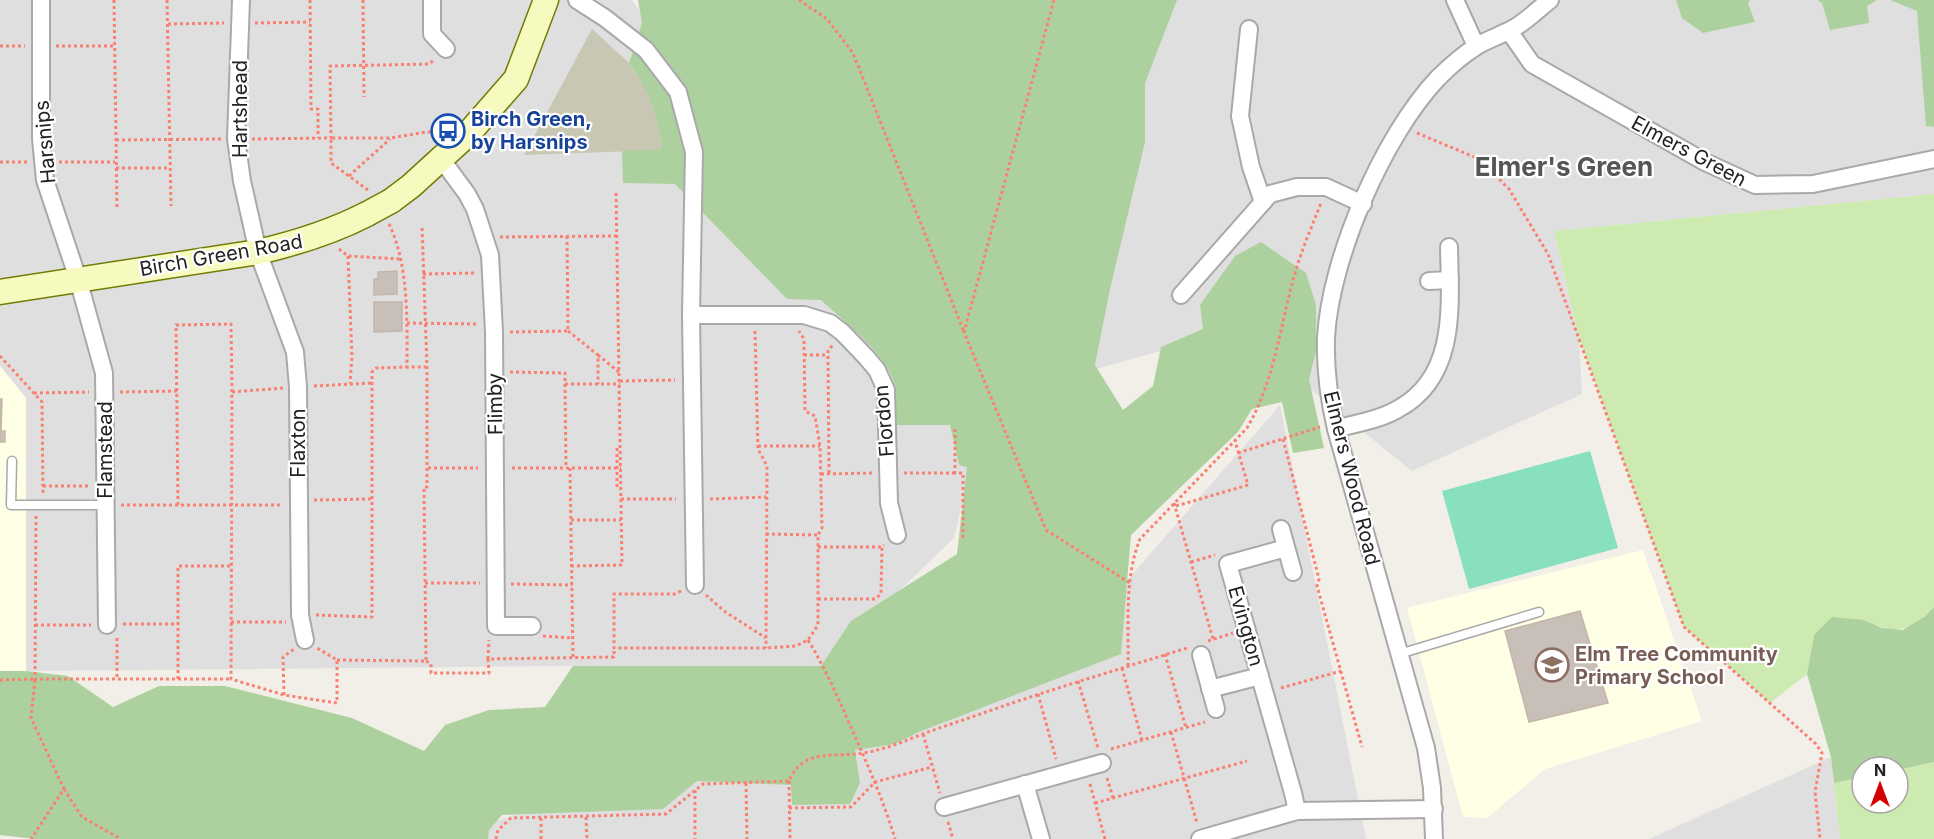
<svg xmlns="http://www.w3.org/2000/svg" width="1934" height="839" font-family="Inter,sans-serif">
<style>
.residential{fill:#e0dfdf}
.education{fill:#ffffe5}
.construction{fill:#c7c7b4}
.grass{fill:#cdebb0}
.forest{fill:#add19e}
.pitch{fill:#88e0be}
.building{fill:#c7bfb8;stroke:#c4b6ab;stroke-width:1.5}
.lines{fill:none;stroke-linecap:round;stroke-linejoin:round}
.lane-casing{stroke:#a9a9a9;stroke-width:11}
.street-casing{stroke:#a9a9a9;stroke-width:20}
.secondary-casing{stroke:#707d05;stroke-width:27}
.path{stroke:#fa8072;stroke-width:3;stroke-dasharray:3 3;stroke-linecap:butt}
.lane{stroke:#fff;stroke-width:8}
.street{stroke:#fff;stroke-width:16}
.secondary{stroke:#f7fabf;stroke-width:24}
.secondary-bridge-casing{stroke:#707d05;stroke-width:27;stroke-linecap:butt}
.secondary-bridge{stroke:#f7fabf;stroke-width:24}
.labels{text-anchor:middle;stroke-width:4.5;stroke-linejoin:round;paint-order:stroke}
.street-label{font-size:20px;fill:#222;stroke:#fff}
.transit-label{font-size:20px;font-weight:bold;fill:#164399;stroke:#fff;text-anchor:start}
.education-label{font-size:20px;font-weight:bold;fill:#785e54;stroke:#fff;text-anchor:start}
.district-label{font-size:26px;font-weight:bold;fill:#555;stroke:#fff}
</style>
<rect width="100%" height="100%" fill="#f2efe9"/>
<g class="residential">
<path d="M0,0H632L816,262L976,444L954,538L821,666H573L26,671V398L0,366Z"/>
<path d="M1163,0H1934V194L1554,231L1579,338L1582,394L1412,471L1237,330L1092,370L1156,5Z"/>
<path d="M1280,405L1366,839H442L1090,623Z"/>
<path d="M1831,757L1840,839H1649Z"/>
</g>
<g class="education">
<path d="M0,366L26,398V671H0Z"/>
<path d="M1643,550L1702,721L1545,769L1487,818L1463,817L1407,608Z"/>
</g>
<path class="construction" d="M592,29L629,63L646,89L658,117L662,150L524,155Z"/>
<g class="grass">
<path d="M1934,194V607C1909,633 1896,635 1864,620L1814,635L1807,674L1770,703L1684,627L1579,338L1554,231Z"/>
<path d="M1934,762V839H1840L1834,783L1862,777V803H1898V770Z"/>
</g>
<g class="forest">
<path d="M638,0H1177L1145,83V142L1110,289L1095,365L1123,410L1153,386L1161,347L1203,329L1200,305L1235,256L1261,242L1306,273L1316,305V352L1309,379L1324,448L1293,453L1282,402L1252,409L1238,432L1131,535L1121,654L919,732L895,744L855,750L860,783L850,804L792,805L791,785L697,781L663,809L502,815L489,830L488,839H35L0,835V671H26L68,676L113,707L159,686H225L352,718L424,751L445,725L489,710L545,707L573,666H821L851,621L957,554L967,467L959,465L950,425H896C896,412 897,397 894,383C887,354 842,320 821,300L787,299L675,184L623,183L622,151L662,149C657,111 651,95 629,63L642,23Z"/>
<path d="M1676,0H1750L1748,3L1755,22L1703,33L1682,18Z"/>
<path d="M1817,0H1877L1867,6L1869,23L1830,30L1822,3Z"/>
<path d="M1890,0H1934V127L1926,126L1917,11Z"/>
<path d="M1934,607V762L1898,770V767H1862V777L1834,783L1831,757L1807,674L1814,635L1832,617L1864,620L1882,628L1903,630L1924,617Z"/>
</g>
<path class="pitch" d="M1590,451L1618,548L1469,589L1442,491Z"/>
<g class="building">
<path d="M397,271V294L374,295V279H378V272Z"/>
<path d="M374,302H402V331L374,332Z"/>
<path d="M0,399H2L1,431H5V442H0Z"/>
<path d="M1580,611L1608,703L1529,722L1505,631Z"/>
</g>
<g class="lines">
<defs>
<g id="lane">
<path d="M12,461L11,505H105"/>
<path d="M1399,654L1539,612"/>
</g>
<g id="street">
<path d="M41,0V139L45,180L78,279L104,373L107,625"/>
<path d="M241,0L236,139L242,181L258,252L295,352L298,387L300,615L305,640"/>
<path d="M432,0V34L446,49"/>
<path d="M577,0L605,18L646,50L678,92L694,152L691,315L695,585"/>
<path d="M1455,0L1476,46"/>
<path d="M1249,29L1240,116L1251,167L1263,202"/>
<path d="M1509,31L1532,64L1705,162L1755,185L1813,184L1934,159"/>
<path d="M442,160L467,194L475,209L490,255L494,332L496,626H532"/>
<path d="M1429,281L1450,280"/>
<path d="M1181,295L1270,194L1297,187H1326L1363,204"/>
<path d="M691,315H804L830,323L842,332L866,357L877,370L886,390L889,503L897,535"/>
<path d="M1336,429C1357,423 1379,420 1398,409C1458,377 1450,304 1449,247"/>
<path d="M1281,529L1293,572"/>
<path d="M1286,548L1228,564L1293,793L1297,811"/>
<path d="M1201,655L1216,709"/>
<path d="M1210,689L1260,676"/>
<path d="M1025,784L1041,839"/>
<path d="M944,807L1102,763"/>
<path d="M1200,839L1297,811L1434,809"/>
<path d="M1434,839L1432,788L1426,748L1336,429C1329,399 1325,369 1326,338C1330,259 1383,136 1438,78C1449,67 1464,54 1477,46C1488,39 1502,35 1514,28C1527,21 1538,9 1550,0"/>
</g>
<g id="secondary">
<path d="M391,201L411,186L468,134L516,79L546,0"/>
<path d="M0,292L258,252C297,243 332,232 367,214"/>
</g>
</defs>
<use href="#lane" class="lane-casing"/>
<use href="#street" class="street-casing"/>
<use href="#secondary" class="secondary-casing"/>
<g class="path">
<path d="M114,0L117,208"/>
<path d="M167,0L171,206"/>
<path d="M310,0L311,109H318V138"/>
<path d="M363,0L364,97"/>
<path d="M799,0L827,19L853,53L964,332"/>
<path d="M1054,0L964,332L1046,530L1130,583"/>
<path d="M255,23L310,22"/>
<path d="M168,24L224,23"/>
<path d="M0,46H25"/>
<path d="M56,46H114"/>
<path d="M1417,133L1479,159L1509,189L1548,254L1684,627L1816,744L1822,753L1815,792L1820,839"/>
<path d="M252,139L331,138L330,66L429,64L435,59"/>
<path d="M116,140L222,139"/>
<path d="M0,162H28"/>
<path d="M59,162H115"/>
<path d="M116,168H170"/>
<path d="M349,176L390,139"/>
<path d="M368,190L331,163V138H391L426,132H440"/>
<path d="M389,224C409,265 407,322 407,367H426"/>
<path d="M500,237L618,236"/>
<path d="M339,249L348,256L401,259"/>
<path d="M348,256L352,357L350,383"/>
<path d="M423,274L476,273"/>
<path d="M407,323L478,324"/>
<path d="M568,331L598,355V384"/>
<path d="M755,331L758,449L767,466L766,648"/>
<path d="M510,332L568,331L567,236"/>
<path d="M598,355L620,373"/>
<path d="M804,355H828"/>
<path d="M0,356L42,402L43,494"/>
<path d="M510,372L565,373V384H620"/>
<path d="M620,381L675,380"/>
<path d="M565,384L566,468"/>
<path d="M314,386L372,383"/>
<path d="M283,388L232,392L231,679L284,695L337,703V660L317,648"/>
<path d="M120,392L177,391"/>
<path d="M34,393L89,392"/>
<path d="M955,429V473H963V541"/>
<path d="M1283,439L1319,579L1317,586L1362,747"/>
<path d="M758,446H820"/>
<path d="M617,448V488"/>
<path d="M1238,453L1320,427"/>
<path d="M428,468H478"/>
<path d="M512,468H621"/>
<path d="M570,468L573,658"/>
<path d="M829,473L828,350L833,345"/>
<path d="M904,473H955"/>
<path d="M821,474L873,473"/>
<path d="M43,486H89"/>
<path d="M621,499H676"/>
<path d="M710,499L766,497"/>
<path d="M314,500L372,499"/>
<path d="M1174,503L1213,639"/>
<path d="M121,505H282"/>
<path d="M178,505L176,325L231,324L232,392"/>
<path d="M1176,506L1248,485L1235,441"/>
<path d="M36,516L35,679H231"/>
<path d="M571,520H621"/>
<path d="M766,534L818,535"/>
<path d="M818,547H882"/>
<path d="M1191,562L1215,555"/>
<path d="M571,566L622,565L616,190"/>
<path d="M425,583H480"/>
<path d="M511,584L572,585"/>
<path d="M681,591L675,594H614V648H766L796,646L808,640L818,625V535L822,528L820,446L815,416L805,411L804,339L799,331"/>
<path d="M706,595L724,611L766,638"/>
<path d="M818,599H875L881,594L882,547L884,545"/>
<path d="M316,615L372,617V372L376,368L407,367"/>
<path d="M231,622H286"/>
<path d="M123,624H178"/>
<path d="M35,625H91"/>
<path d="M543,636L572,638"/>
<path d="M117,638V679"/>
<path d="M808,640C825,668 836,693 849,723C866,761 883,799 895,839"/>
<path d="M1208,641L1233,633"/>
<path d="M1165,654L1186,728"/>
<path d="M488,659L489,640"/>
<path d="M337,660L426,661L424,487H427V367L422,226"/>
<path d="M426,661L431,664V673H489L488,659L614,657V648"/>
<path d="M1128,666C1129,625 1124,578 1140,539L1247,428C1275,380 1280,325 1295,273C1302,249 1312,226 1321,203"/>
<path d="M1122,668L1142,740"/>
<path d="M178,679V566H231"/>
<path d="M0,680L35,679L31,718L64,789L31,839"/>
<path d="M1078,681L1098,748"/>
<path d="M1281,688L1341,671"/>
<path d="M1038,694L1056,759"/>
<path d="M284,695L283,657L294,649"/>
<path d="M1171,732L1197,823"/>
<path d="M923,734L940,793"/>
<path d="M1111,749L1205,722"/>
<path d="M1107,778L1113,798"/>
<path d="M789,781L790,839"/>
<path d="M746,783L747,839"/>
<path d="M1090,784L1105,839"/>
<path d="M64,789L82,817L121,839"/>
<path d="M695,790V839"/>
<path d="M1095,803L1247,761"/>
<path d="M789,808L851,807L875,782L932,767"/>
<path d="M586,817L587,839"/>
<path d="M541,818V839"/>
<path d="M948,822L953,839"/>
<path d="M496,839L498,830L511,818L666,814L703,784L789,781C803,747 835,758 864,753C886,749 905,741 925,733C945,726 966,719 986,712C1052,689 1120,669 1187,648"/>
</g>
<use href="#lane" class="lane"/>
<use href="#street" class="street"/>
<use href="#secondary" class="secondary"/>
<defs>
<path id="secondary-bridge" d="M367,214L391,201"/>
</defs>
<use href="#secondary-bridge" class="secondary-bridge-casing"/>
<use href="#secondary-bridge" class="secondary-bridge"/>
</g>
<defs>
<symbol id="bus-ring" viewBox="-11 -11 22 22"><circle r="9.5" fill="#fff" stroke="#1a4fb4" stroke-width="1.5"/><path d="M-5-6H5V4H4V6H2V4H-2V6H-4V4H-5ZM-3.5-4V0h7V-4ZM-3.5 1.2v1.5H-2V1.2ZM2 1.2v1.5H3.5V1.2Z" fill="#1a4fb4"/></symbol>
<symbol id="school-ring" viewBox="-11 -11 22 22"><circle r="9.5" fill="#fff" stroke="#8d6e63" stroke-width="1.5"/><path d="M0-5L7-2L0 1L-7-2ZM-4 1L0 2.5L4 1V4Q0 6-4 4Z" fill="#8d6e63"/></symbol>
</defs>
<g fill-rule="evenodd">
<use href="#bus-ring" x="429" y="112" width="38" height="38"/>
<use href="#school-ring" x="1533" y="646" width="38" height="38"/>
</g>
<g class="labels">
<g class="street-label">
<text transform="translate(240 109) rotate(-90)" y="7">Hartshead</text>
<text transform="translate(45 142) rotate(-95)" y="7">Harsnips</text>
<text transform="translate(1689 151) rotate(28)" y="7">Elmers Green</text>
<text transform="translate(221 255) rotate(-10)" y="7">Birch Green Road</text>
<text transform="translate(495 404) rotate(-91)" y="7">Flimby</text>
<text transform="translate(884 421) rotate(-95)" y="7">Flordon</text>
<text transform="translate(298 443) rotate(-90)" y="7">Flaxton</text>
<text transform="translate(105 450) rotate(-90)" y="7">Flamstead</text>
<text transform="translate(1352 478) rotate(76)" y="7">Elmers Wood Road</text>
<text transform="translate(1246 626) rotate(74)" y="7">Evington</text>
</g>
<g class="transit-label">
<text x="471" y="126">Birch Green,<tspan x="471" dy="23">by Harsnips</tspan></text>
</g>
<g class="education-label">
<text x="1575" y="661">Elm Tree Community<tspan x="1575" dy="23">Primary School</tspan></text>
</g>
<g class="district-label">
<text x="1564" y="176">Elmer's Green</text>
</g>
</g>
<g transform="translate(1880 785)"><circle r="28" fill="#ffffff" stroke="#a7a7a7" stroke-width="1.5"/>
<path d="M0-4.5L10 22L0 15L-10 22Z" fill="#d40000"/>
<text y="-9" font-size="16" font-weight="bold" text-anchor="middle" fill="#222222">N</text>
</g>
</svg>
